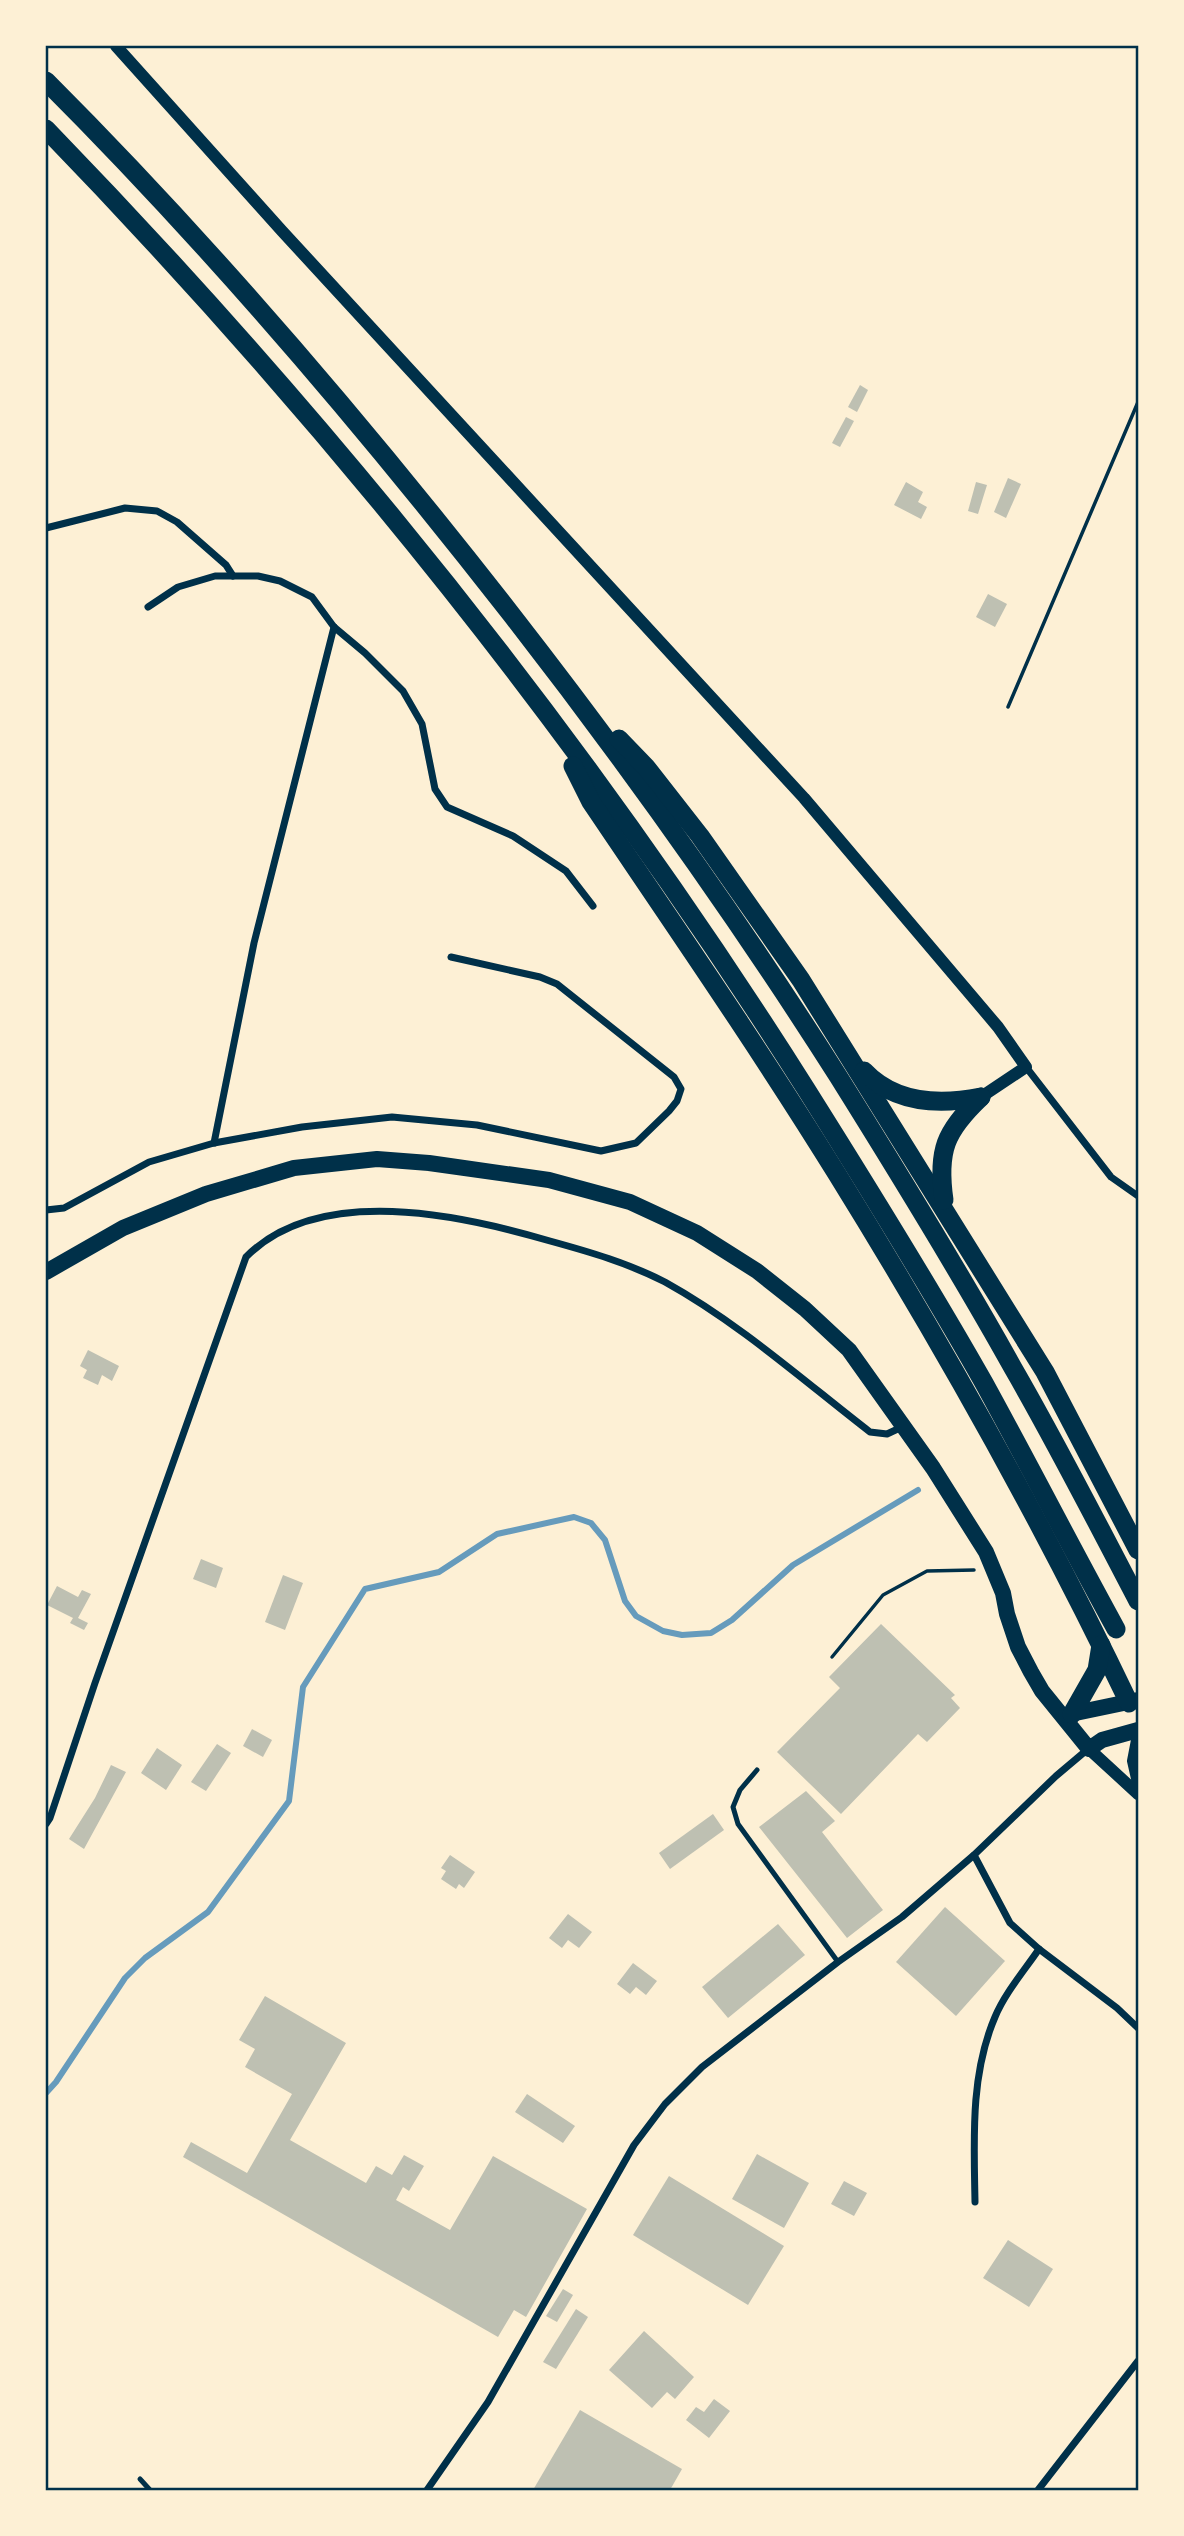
<svg xmlns="http://www.w3.org/2000/svg" width="1184" height="2536" font-family="'Fira Sans',sans-serif">
<style>
.lines{fill:none;stroke-linecap:round;stroke-linejoin:round}
.stream{stroke:#669bbc;stroke-width:6}
.building{fill:#bec0b2}
.path{stroke:#003049;stroke-width:3.5}
.service{stroke:#003049;stroke-width:5}
.minor{stroke:#003049;stroke-width:7}
.tertiary{stroke:#003049;stroke-width:12}
.primary{stroke:#003049;stroke-width:16}
.motorway{stroke:#003049;stroke-width:19}
.neatline{fill:none;stroke:#003049;stroke-width:2.5}
</style>
<rect width="100%" height="100%" fill="#fdf0d5"/>
<g class="lines">
<path class="stream" d="M46,2093L56,2082L125,1978L145,1958L208,1912L289,1801L303,1687L365,1589L439,1572L497,1534L574,1517L591,1523L605,1540L625,1601L636,1616L663,1631L682,1635L711,1633L732,1620L793,1565L918,1490"/>
</g>
<g class="building">
<path d="M860,385L868,390L857,412L848,407Z"/>
<path d="M846,417L854,421L840,447L832,443Z"/>
<path d="M1008,478L1021,484L1006,518L994,512Z"/>
<path d="M906,482L923,492L918,502L927,507L921,519L894,505Z"/>
<path d="M976,482L987,485L978,514L968,511Z"/>
<path d="M988,594L1007,604L995,627L976,617Z"/>
<path d="M88,1350L119,1366L112,1381L102,1375L98,1385L83,1378L87,1370L80,1366Z"/>
<path d="M201,1559L223,1568L216,1588L193,1579Z"/>
<path d="M283,1575L303,1583L285,1630L265,1622Z"/>
<path d="M57,1586L78,1597L82,1590L91,1594L78,1618L88,1623L84,1630L70,1623L73,1618L47,1605Z"/>
<path d="M881,1624L955,1695L951,1698L960,1708L927,1742L918,1734L841,1814L777,1752L840,1688L829,1677Z"/>
<path d="M252,1729L272,1740L263,1757L243,1746Z"/>
<path d="M217,1744L231,1753L206,1791L191,1782Z"/>
<path d="M157,1748L182,1765L166,1790L141,1773Z"/>
<path d="M111,1765L126,1772L84,1849L69,1839L95,1798Z"/>
<path d="M806,1791L835,1821L822,1832L883,1910L847,1938L759,1827Z"/>
<path d="M713,1814L724,1830L670,1869L659,1853Z"/>
<path d="M450,1855L475,1872L464,1888L459,1884L456,1889L441,1879L446,1871L441,1868Z"/>
<path d="M945,1907L1005,1961L956,2016L896,1962Z"/>
<path d="M568,1914L592,1932L579,1948L568,1940L562,1948L549,1938Z"/>
<path d="M778,1924L805,1955L728,2018L702,1987Z"/>
<path d="M633,1963L657,1981L646,1995L636,1987L630,1994L617,1984Z"/>
<path d="M265,1996L346,2043L290,2140L366,2183L376,2166L392,2175L404,2155L424,2166L409,2191L403,2187L396,2200L450,2230L493,2156L587,2209L526,2317L514,2310L498,2337L183,2157L191,2142L247,2173L292,2094L245,2067L255,2049L239,2040Z"/>
<path d="M527,2094L575,2126L563,2143L515,2112Z"/>
<path d="M757,2154L809,2183L784,2228L732,2199Z"/>
<path d="M669,2176L784,2246L748,2305L633,2235Z"/>
<path d="M844,2181L867,2193L854,2216L831,2204Z"/>
<path d="M1008,2240L1053,2269L1029,2307L983,2278Z"/>
<path d="M563,2289L573,2295L557,2322L546,2316Z"/>
<path d="M576,2309L588,2317L556,2369L543,2362Z"/>
<path d="M644,2331L694,2377L675,2399L667,2392L652,2408L609,2370Z"/>
<path d="M714,2399L730,2411L709,2438L686,2420L696,2407L704,2412Z"/>
<path d="M580,2410L682,2469L670,2490H533Z"/>
</g>
<g class="lines">
<g class="path">
<path d="M1008,707L1138,402"/>
<path d="M832,1657L883,1595L927,1571L974,1570"/>
</g>
<g class="service">
<path d="M757,1770L740,1790L733,1807L738,1824L838,1962"/>
<path d="M140,2479L150,2490"/>
</g>
<g class="minor">
<path d="M46,528L125,508L157,511L177,522L226,565L233,576"/>
<path d="M148,607L178,587L215,576H258L280,581L312,597L334,627L365,653L403,691L422,724L435,789L447,807L513,836L566,871L593,906"/>
<path d="M1026,1067L1111,1177L1138,1196"/>
<path d="M214,1143L254,943L334,627"/>
<path d="M46,1210L64,1208L149,1162L214,1143L302,1127L392,1117L477,1125L601,1151L636,1143L669,1111L677,1101L681,1089L674,1077L557,984L540,977L451,957"/>
<path d="M46,1824L50,1818L95,1683L246,1257C319,1183 462,1215 550,1241C590,1252 628,1263 665,1282C739,1323 804,1381 870,1432L887,1434L902,1427"/>
<path d="M974,1855L1010,1923L1039,1949L1117,2008L1138,2028"/>
<path d="M975,2202C974,2141 970,2075 995,2017C1005,1993 1024,1971 1039,1949"/>
<path d="M427,2490L488,2402L634,2145L665,2104L702,2067L838,1962L902,1917L974,1855L1056,1776L1088,1749"/>
<path d="M1038,2490L1138,2361"/>
</g>
<g class="tertiary">
<path d="M116,46L282,231L804,798L998,1027L1026,1067L981,1097"/>
<path d="M1138,1735L1133,1761L1138,1783"/>
<path d="M1089,1749L1138,1794"/>
</g>
<g class="primary">
<path d="M46,1272L123,1228L206,1194L294,1168L377,1159L429,1163L549,1180L630,1202L697,1233L757,1271L805,1309L849,1350L933,1468L986,1552L1003,1593L1007,1614L1018,1647L1031,1672L1042,1691L1089,1749L1102,1740L1138,1730"/>
<path d="M1066,1715L1138,1700"/>
</g>
<g class="motorway">
<path d="M46,81C213,248 366,428 511,614C627,763 737,917 838,1076C898,1172 958,1269 1013,1368C1057,1444 1097,1523 1138,1601"/>
<path d="M46,129C330,422 588,744 806,1089C867,1186 928,1284 984,1383C1029,1465 1071,1547 1116,1629"/>
<path d="M619,739L646,767L700,836L801,980L1045,1372L1138,1550"/>
<path d="M573,766L591,802C674,925 759,1048 837,1174C943,1345 1042,1521 1129,1703"/>
<path d="M864,1071C895,1104 941,1105 981,1097"/>
<path d="M944,1200C937,1151 945,1131 981,1097"/>
<path d="M1072,1714L1097,1670L1101,1645"/>
</g>
</g>
<rect width="1184" height="2536" fill="none" stroke="#fdf0d5" stroke-width="94"/>
<rect x="47" y="47" width="1090" height="2442" class="neatline"/>
</svg>
